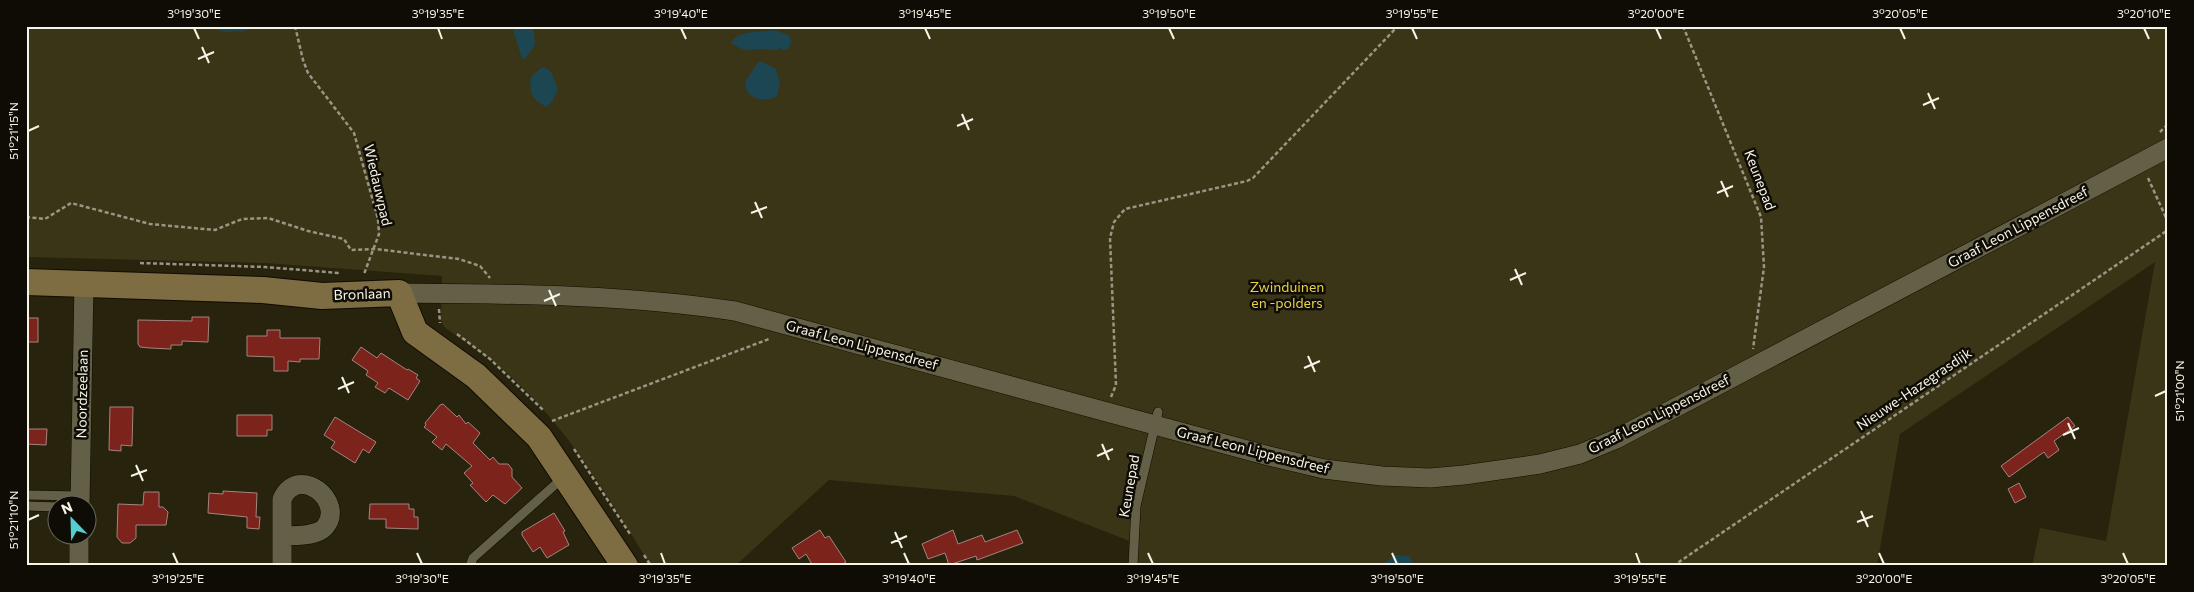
<svg xmlns="http://www.w3.org/2000/svg" width="2194" height="592" font-family="Commissioner,sans-serif">
<style>
.green{fill:#3a3516}
.water{fill:#1c4651}
.building{fill:#7c231c;stroke:#a38580}
.lines{fill:none;stroke-linecap:round;stroke-linejoin:round}
.lane-casing{stroke:#100c00;stroke-width:10}
.street-casing{stroke:#100c00;stroke-width:20}
.secondary-casing{stroke:#100c00;stroke-width:28}
.path{stroke:#999685;stroke-width:2.5;stroke-dasharray:4 2.5;stroke-linecap:butt}
.lane{stroke:#646047;stroke-width:9}
.street{stroke:#646047;stroke-width:19}
.secondary{stroke:#7e6c42;stroke-width:26}
.ticks{fill:none;stroke:#f7f5e7;stroke-width:2}
.labels{text-anchor:middle;stroke-width:5;stroke-linejoin:round;paint-order:stroke}
.street-label{font-size:14px;fill:#f7f5e7;stroke:#0e0c04}
.park-label{font-size:14px;fill:#e9d247;stroke:#0e0c04}
.neatline{fill:none;stroke:#f7f5e7;stroke-width:2}
.ticks-label{font-size:12px;text-anchor:middle;fill:#f7f5e7}
</style>
<rect width="100%" height="100%" fill="#27230d"/>
<path class="green" d="M26,26H2168V566H2032L2040,528L2106,541L2155,262L1900,434L1877,566H1131L1132,542L1014,496L829,480L735,566H651C609,499 567,426 508,374C488,356 465,342 444,327L441,320L442,276L265,263L26,257Z"/>
<g class="water">
<path d="M215,26H264L241,32L239,31C230,32 221,35 215,26Z"/>
<path d="M512,26H533L535,44L526,58L522,59Z"/>
<path d="M775,30L788,35L792,41L788,49L783,50L780,48C774,51 770,50 764,49C746,49 749,54 731,43C738,30 761,32 775,30Z"/>
<path d="M761,61L776,69L780,83L777,96C757,108 735,89 751,73C755,68 755,64 761,61Z"/>
<path d="M545,67L551,72L558,89L552,102L546,107C531,98 529,94 531,77L541,68Z"/>
<path d="M1395,555L1409,556L1415,566H1381Z"/>
</g>
<g class="building">
<path d="M192,317H209L208,342L182,341V345H171V349L150,348L140,347L138,344V320L192,321Z"/>
<rect x="26" y="318" width="12" height="24"/>
<path d="M267,330H280V338H320L319,359H300V362L288,361V371H274V357L247,356V336H267Z"/>
<path d="M361,347L377,358L381,353L407,370L408,369L418,375L416,378L420,381L408,400L389,388L385,393L375,387L378,383L366,375L368,371L352,360Z"/>
<path d="M443,404L457,417L459,415L466,424L468,422L480,433L473,443L490,460L493,457L499,464H508L512,469V477L522,488L505,504L493,495L486,502L470,485L473,483L464,473L472,466L446,444L442,450L432,442L437,437L424,427L426,425L425,423L440,405Z"/>
<path d="M110,407H133L132,446L121,445V451L109,450Z"/>
<path d="M237,415H272V430H267V436H237Z"/>
<path d="M335,417L376,442L369,453L363,449L355,463L331,448L335,442L324,435Z"/>
<path d="M2068,417L2075,426L2054,441L2059,450L2048,458L2044,452L2009,477L2001,466Z"/>
<path d="M28,429H47L46,445L26,444V430Z"/>
<path d="M2019,483L2026,497L2015,503L2008,489Z"/>
<path d="M223,491L257,493L256,517H260L259,529L247,528V517L208,513L209,493L223,494Z"/>
<path d="M144,492H159V507H163L168,512L166,525H136V538L130,543H122L117,537L118,504L143,505Z"/>
<path d="M370,504H409V509H414V517H418V529L386,528V519H369Z"/>
<path d="M554,513L565,531L563,532L569,545L547,558L540,547L533,552L522,535V532Z"/>
<path d="M820,530L825,538L829,536L846,562L839,566H813L806,554L799,559L792,548Z"/>
<path d="M953,530L958,544L982,535L985,542L1017,530L1023,543L977,560L976,556L949,565L945,553L928,559L922,544Z"/>
</g>
<g class="lines">
<defs>
<g id="lane">
<path d="M26,495L80,496"/>
<path d="M26,506L58,507"/>
<path d="M470,566L473,558L557,483L565,479"/>
<path d="M1133,566L1136,506L1158,412"/>
</g>
<g id="street">
<path d="M399,293C511,294 624,294 735,311L1269,456L1324,469L1382,476L1430,478L1464,475L1540,464L1580,454L1616,439L2168,148"/>
<path d="M80,504L84,283"/>
<path d="M79,566V534"/>
<path d="M282,566V499C299,463 346,502 325,527C316,537 295,535 284,536"/>
</g>
<path id="secondary" d="M26,282L263,290L322,296L399,293L415,332L476,376L539,437L625,566"/>
</defs>
<use href="#lane" class="lane-casing"/>
<use href="#street" class="street-casing"/>
<use href="#secondary" class="secondary-casing"/>
<g class="path">
<path d="M295,26L303,60L308,73L354,133L378,219L379,234L364,274"/>
<path d="M1683,26L1761,217L1764,267L1753,349"/>
<path d="M2160,132L2168,124"/>
<path d="M2148,178L2168,222"/>
<path d="M26,217L45,219L71,203L150,224L215,230L242,219L268,218L308,231L344,239L351,250L375,249L459,259L480,266L490,278"/>
<path d="M140,263L265,267L339,273"/>
<path d="M439,309L440,323"/>
<path d="M457,334L490,359L543,410"/>
<path d="M1111,397L1116,385L1110,238L1114,222L1125,209L1247,181L1253,178L1398,26"/>
<path d="M552,421L769,339"/>
<path d="M574,449L630,534"/>
<path d="M644,555L651,566"/>
<path d="M1673,566L2168,230"/>
</g>
<use href="#lane" class="lane"/>
<use href="#street" class="street"/>
<use href="#secondary" class="secondary"/>
</g>
<path class="ticks" d="M194,28L199,39M438,28L442,39M681,28L686,39M925,28L930,39M1169,28L1174,39M1412,28L1417,39M1656,28L1661,39M1900,28L1905,39M2144,28L2149,39M202,47L209,63M198,59L214,52M1928,93L1935,109M1923,105L1939,98M962,114L969,130M957,126L973,119M28,131L39,126M1721,181L1728,197M1717,193L1733,186M755,202L762,218M751,213L767,207M1515,269L1522,285M1510,280L1526,273M549,290L556,306M544,301L560,294M1308,356L1315,372M1304,368L1320,361M342,377L349,393M338,389L354,382M2155,396L2166,391M2068,423L2075,439M2063,435L2079,428M1102,444L1109,460M1097,456L1113,449M136,465L143,481M131,476L147,470M1861,511L1868,527M28,520L39,515M1857,522L1873,516M895,532L902,548M891,543L907,536M173,553L178,564M417,553L422,564M661,553L665,564M904,553L909,564M1148,553L1153,564M1392,553L1397,564M1636,553L1640,564M1879,553L1884,564M2123,553L2128,564"/>
<g class="labels">
<g class="street-label">
<text transform="translate(1760 180) rotate(69)" y="5">Keunepad</text>
<text transform="translate(378 185) rotate(77)" y="5">Wiedauwpad</text>
<text transform="translate(2018 227) rotate(-28)" y="5">Graaf Leon Lippensdreef</text>
<text transform="translate(362 294) rotate(-2)" y="5">Bronlaan</text>
<text transform="translate(862 345) rotate(15)" y="5">Graaf Leon Lippensdreef</text>
<text transform="translate(1914 389) rotate(-34)" y="5">Nieuwe-Hazegrasdijk</text>
<text transform="translate(82 394) rotate(-89)" y="5">Noordzeelaan</text>
<text transform="translate(1659 414) rotate(-27)" y="5">Graaf Leon Lippensdreef</text>
<text transform="translate(1253 450) rotate(14)" y="5">Graaf Leon Lippensdreef</text>
<text transform="translate(1129 486) rotate(-80)" y="5">Keunepad</text>
</g>
<g class="park-label">
<text x="1287" y="292">Zwinduinen<tspan x="1287" dy="16">en -polders</tspan></text>
</g>
</g>
<rect width="2194" height="592" fill="none" stroke="#0e0c04" stroke-width="55"/>
<g transform="translate(72 520) rotate(337)"><circle r="24" fill="#0e0c04" stroke="#6b695f"/>
<path d="M0-4L9 19L0 12L-9 19Z" fill="#52cdd0"/>
<text y="-8" font-size="14" font-weight="bold" text-anchor="middle" fill="#f7f5e7">N</text>
</g>
<rect x="28" y="28" width="2138" height="536" class="neatline"/>
<g class="ticks-label">
<text x="194" y="18">3°19'30"E</text>
<text x="438" y="18">3°19'35"E</text>
<text x="681" y="18">3°19'40"E</text>
<text x="925" y="18">3°19'45"E</text>
<text x="1169" y="18">3°19'50"E</text>
<text x="1412" y="18">3°19'55"E</text>
<text x="1656" y="18">3°20'00"E</text>
<text x="1900" y="18">3°20'05"E</text>
<text x="2144" y="18">3°20'10"E</text>
<text transform="translate(14 131) rotate(-90)" y="4">51°21'15"N</text>
<text transform="translate(2180 391) rotate(-90)" y="4">51°21'00"N</text>
<text transform="translate(14 520) rotate(-90)" y="4">51°21'10"N</text>
<text x="178" y="583">3°19'25"E</text>
<text x="422" y="583">3°19'30"E</text>
<text x="665" y="583">3°19'35"E</text>
<text x="909" y="583">3°19'40"E</text>
<text x="1153" y="583">3°19'45"E</text>
<text x="1397" y="583">3°19'50"E</text>
<text x="1640" y="583">3°19'55"E</text>
<text x="1884" y="583">3°20'00"E</text>
<text x="2128" y="583">3°20'05"E</text>
</g>
</svg>
